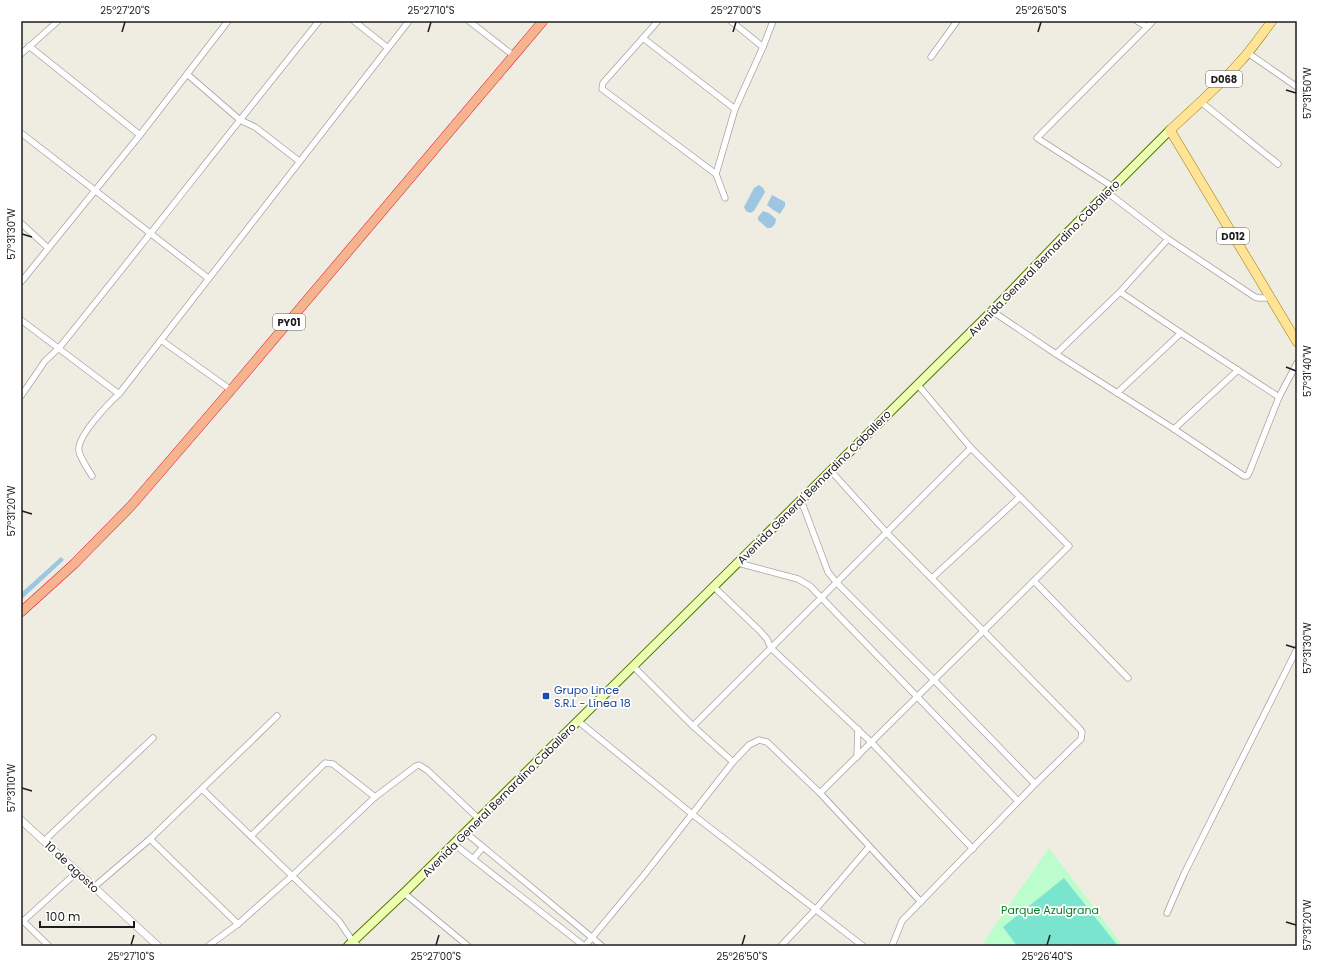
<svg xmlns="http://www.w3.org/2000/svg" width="1318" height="967" font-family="Poppins,sans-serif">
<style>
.park{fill:#bbfdcc}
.pitch{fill:#7ae4ce}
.water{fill:#9fc6e0}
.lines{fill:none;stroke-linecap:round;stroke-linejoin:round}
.minor-casing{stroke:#a4a4a4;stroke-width:7}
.tertiary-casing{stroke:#a4a4a4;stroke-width:8}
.secondary-casing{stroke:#567800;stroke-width:10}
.primary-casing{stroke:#967f00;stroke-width:10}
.trunk-casing{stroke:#e4183b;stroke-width:10}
.minor{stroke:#fff;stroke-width:5.5}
.tertiary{stroke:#fff;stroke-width:7}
.secondary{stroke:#edfeb2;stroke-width:8}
.primary{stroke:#ffe497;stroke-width:9}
.trunk{stroke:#f6b48e;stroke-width:9}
.ticks{fill:none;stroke:#1d1d1d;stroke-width:1.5}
.transit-dot{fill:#1a4fb4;stroke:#fff;stroke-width:1.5}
.labels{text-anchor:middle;stroke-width:3.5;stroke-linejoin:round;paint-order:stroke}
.shield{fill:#fff;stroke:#616161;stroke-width:1}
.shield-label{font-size:10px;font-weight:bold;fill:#1d1d1d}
.street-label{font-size:11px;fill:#1d1d1d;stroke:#fff}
.transit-label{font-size:11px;fill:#164399;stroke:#fff;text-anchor:start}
.park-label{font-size:11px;fill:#048225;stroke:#fff}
.neatline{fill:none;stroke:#1d1d1d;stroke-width:1.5}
.ticks-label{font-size:10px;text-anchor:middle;fill:#1d1d1d}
</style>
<rect width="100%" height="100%" fill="#efede2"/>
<path class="park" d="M1049,848L1123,946H981Z"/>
<path class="pitch" d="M1064,878L1118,946H1017L1003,927Z"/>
<g class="water">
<path d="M759,185L763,188L765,192L754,211L750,213L746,211L744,207L754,188Z"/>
<path d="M772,195L785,202V206L780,214L773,210L767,205Z"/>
<path d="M763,211L769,213L776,219L775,224L771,228H767L758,220V217Z"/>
<path d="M61,557L64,560L23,598L21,597V593Z"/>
</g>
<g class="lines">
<defs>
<g id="minor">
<path d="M354,21L388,48"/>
<path d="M469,21L514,56"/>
<path d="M658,21L603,83L602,89L716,174"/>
<path d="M731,21L763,47"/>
<path d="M1137,21L1147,27"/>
<path d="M643,38L735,109"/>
<path d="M29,46L140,135"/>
<path d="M1248,53L1297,87"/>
<path d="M21,54L58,21"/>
<path d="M931,57L957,21"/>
<path d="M187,74L240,120L255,127L299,161"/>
<path d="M1201,102L1278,164"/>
<path d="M21,133L208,278"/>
<path d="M1113,187L1037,138L1153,21"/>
<path d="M1108,193L1168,239L1255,297L1259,298H1270"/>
<path d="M725,198L716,174L735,109L763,47L773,21"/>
<path d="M21,223L48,248"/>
<path d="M21,282L140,135L228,21"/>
<path d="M1120,292L1181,333L1279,397"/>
<path d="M992,311L1056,354L1174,429L1244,476H1247L1249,473L1279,397L1297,363"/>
<path d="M21,320L119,394"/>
<path d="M161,340L231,390"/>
<path d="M1056,354L1120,292L1168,239"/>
<path d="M1117,393L1181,333"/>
<path d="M21,396L45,361L59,348C147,239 232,129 319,21"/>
<path d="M1174,429L1238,370"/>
<path d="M831,471L886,532L1080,729L1082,732L1081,739L1035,784L902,921L892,946"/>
<path d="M92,476C88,469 80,458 79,451C76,437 109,403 119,394L409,21"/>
<path d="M801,500L828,572L837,583L934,680L1035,784"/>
<path d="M738,563L798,579L810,586L1018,801"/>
<path d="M932,578L1020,497"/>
<path d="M1034,581L1128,678"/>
<path d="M714,587L760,631L767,639L771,648L872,743L973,849"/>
<path d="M633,666L693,726L733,762"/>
<path d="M578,721L692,814L863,946"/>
<path d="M693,726L971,448"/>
<path d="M857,757L858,729"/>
<path d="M202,789L339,921L353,942L358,946"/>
<path d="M820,793L1069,546L971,448L918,385"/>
<path d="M465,832L602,946"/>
<path d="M251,836L325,763L333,764L375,797"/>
<path d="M150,839L238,924"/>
<path d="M44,841L153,738"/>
<path d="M454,844L584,946"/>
<path d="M473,859L483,847"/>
<path d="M94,887L150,839L277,716"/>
<path d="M404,893L468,946"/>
<path d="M1167,913L1184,874L1297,649"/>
<path d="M22,920L49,946"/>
<path d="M21,923L77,872"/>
<path d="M208,946L238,924L292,876L375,797L416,766L419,765L427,770L479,819"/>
<path d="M585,946L644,875L733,762L749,745L759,740L767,742L820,793L921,902"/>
<path d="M781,946L816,909L869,847"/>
</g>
<path id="tertiary" d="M21,820L158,946"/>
<path id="secondary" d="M348,946L404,893L992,311L1067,233L1170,130"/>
<path id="primary" d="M1272,21C1261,35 1251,51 1238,64C1217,88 1193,109 1170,130L1297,342"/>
<path id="trunk" d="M21,612L74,564L131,506L231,390L543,21"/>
</defs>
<use href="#minor" class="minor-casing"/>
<use href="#tertiary" class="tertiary-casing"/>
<use href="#secondary" class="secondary-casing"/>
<use href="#primary" class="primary-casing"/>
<use href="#trunk" class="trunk-casing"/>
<use href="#minor" class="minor"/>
<use href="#tertiary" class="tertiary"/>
<use href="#secondary" class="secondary"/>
<use href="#primary" class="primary"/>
<use href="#trunk" class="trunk"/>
</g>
<path class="ticks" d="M122,32L125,22M428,32L431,22M733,32L736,22M1038,32L1041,22M1286,90L1296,93M22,234L32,237M1286,367L1296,371M22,511L32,514M1286,645L1296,648M22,788L32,791M1286,922L1296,925M131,945L134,935M436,945L439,935M742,945L745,935M1047,945L1050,935"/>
<rect class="transit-dot" x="542" y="692" width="8" height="8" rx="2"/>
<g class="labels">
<g class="shield">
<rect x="1206" y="71" width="36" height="16" rx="3"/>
<rect x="1217" y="228" width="32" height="16" rx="3"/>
<rect x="273" y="314" width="32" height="16" rx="3"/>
</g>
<g class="shield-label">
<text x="1224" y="83">D068</text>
<text x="1233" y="240">D012</text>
<text x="289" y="326">PY01</text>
</g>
<g class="street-label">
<text transform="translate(1044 258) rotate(-46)" y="4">Avenida General Bernardino Caballero</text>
<text transform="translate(814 487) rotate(-45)" y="4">Avenida General Bernardino Caballero</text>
<text transform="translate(499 800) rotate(-45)" y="4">Avenida General Bernardino Caballero</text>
<text transform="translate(72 867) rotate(43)" y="4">10 de agosto</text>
</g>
<g class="transit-label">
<text x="554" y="694">Grupo Lince<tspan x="554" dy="13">S.R.L - Línea 18</tspan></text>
</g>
<g class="park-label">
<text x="1050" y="914">Parque Azulgrana</text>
</g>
</g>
<rect width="1318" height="967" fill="none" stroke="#ffffff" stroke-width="44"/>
<path d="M40 921v6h94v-6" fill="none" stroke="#1d1d1d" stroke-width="2"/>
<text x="46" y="921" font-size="12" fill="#1d1d1d" stroke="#ffffff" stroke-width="3" paint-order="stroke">100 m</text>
<rect x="22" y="22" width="1274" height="923" class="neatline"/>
<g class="ticks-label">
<text x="125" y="14">25°27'20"S</text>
<text x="431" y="14">25°27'10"S</text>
<text x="736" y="14">25°27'00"S</text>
<text x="1041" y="14">25°26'50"S</text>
<text transform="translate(1307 93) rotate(-90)" y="4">57°31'50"W</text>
<text transform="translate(11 234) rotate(-90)" y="4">57°31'30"W</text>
<text transform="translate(1307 371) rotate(-90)" y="4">57°31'40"W</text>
<text transform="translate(11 511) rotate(-90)" y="4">57°31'20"W</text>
<text transform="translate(1307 648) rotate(-90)" y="4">57°31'30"W</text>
<text transform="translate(11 788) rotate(-90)" y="4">57°31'10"W</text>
<text transform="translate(1307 925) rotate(-90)" y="4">57°31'20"W</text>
<text x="131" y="960">25°27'10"S</text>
<text x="436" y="960">25°27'00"S</text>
<text x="742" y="960">25°26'50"S</text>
<text x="1047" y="960">25°26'40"S</text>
</g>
</svg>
